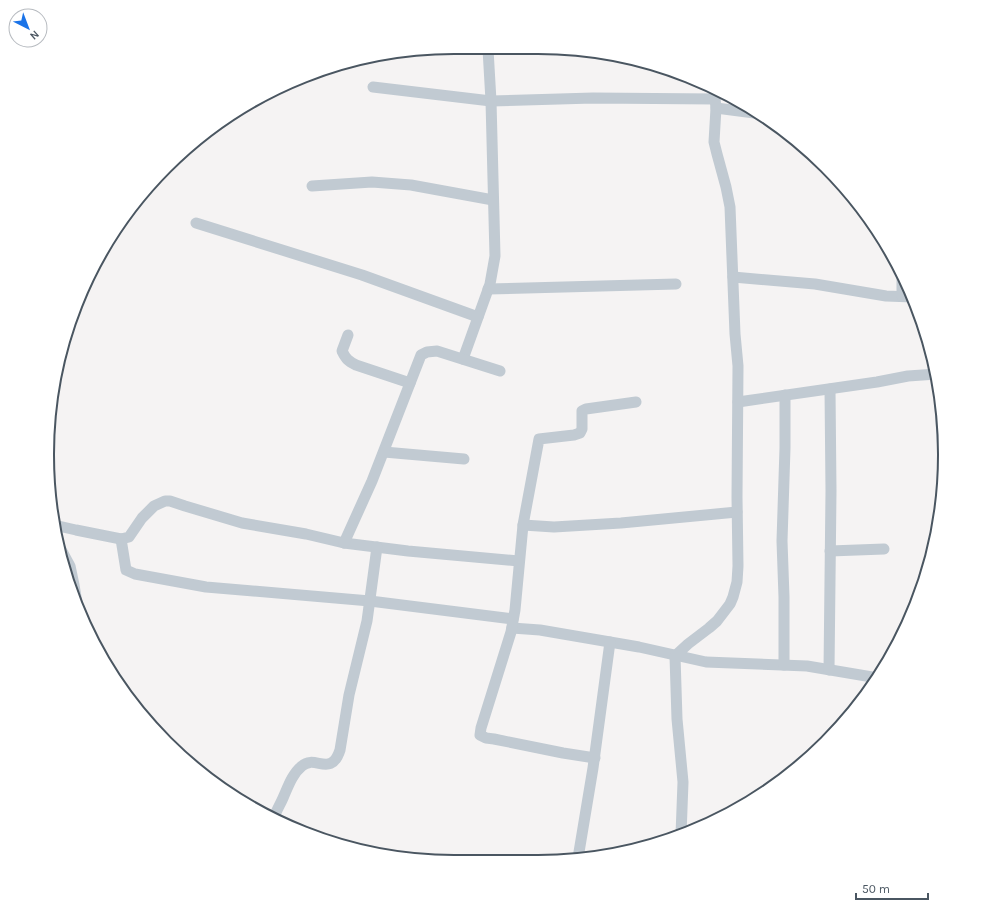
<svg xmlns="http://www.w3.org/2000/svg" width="992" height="909" font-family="Karla,sans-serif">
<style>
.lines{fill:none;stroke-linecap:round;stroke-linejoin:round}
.street{stroke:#c1cad2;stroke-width:11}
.rim{fill:none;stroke:#4a5661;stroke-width:2}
</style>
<rect width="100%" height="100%" fill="#f5f3f3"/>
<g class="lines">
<g class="street">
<path d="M373,87L491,101L593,98L715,99"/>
<path d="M716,108L762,114"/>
<path d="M312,186L372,182L411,185L493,200"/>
<path d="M196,223L362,275L478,317"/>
<path d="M733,277L815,284L886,296L913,297"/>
<path d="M488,289L676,284"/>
<path d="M902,296V276"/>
<path d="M348,335L342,351C346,359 348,361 356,365L410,383"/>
<path d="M463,359L490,284L495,256L491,101L488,49"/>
<path d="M939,390L944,468"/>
<path d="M738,402L877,382L908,376L937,374"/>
<path d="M384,452L464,459"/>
<path d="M54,525L76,530L121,539L129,537L142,518L154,506L165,501H170L185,506L242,523L306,534L344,543L408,551L519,561"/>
<path d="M523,525L554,527L621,523L737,512"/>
<path d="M121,539L126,570L135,574L206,587L370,601L513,619"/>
<path d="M57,542L70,566L74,585L78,609"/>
<path d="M344,543L372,481L421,355L427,352L437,351L500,371"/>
<path d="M830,551L884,549"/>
<path d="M512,628L540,630L639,647L706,662L807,666L878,678"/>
<path d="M784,665V597L782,541L785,448V395"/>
<path d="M829,670L831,491L830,389"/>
<path d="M595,758L563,753L494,739L486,738L480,735L481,728L511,632L515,610L523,525L539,439L574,435L580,433L582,429V411L586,409L636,402"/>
<path d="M274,818C276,811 280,805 283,798C288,787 292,774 302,766C315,754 331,778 340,750L349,695L367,621L377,547"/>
<path d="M681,835L683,782L677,719L675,656L688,644L709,628L717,621L730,604L733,597L737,582L738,566L737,497L738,366L735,334L730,207L726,187L717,154L714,142L716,108L714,89"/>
<path d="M578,858L593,768L610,642"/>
</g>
</g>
<path d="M0 0H992V909H0ZM454 54H538A400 400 0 0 1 938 454V455A400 400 0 0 1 538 855H454A400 400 0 0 1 54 455V454A400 400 0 0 1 454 54Z" fill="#fff" fill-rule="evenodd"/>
<path class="rim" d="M454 54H538A400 400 0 0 1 938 454V455A400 400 0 0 1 538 855H454A400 400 0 0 1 54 455V454A400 400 0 0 1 454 54Z"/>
<g transform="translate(28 28) rotate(138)"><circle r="19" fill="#ffffff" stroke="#b7bbc0"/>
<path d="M0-3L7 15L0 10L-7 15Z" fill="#1a73e8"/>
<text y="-6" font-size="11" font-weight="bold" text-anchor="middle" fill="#4a5661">N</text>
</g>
<path d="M856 893v6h72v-6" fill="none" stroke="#4a5661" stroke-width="2"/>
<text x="862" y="893" font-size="12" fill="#4a5661" stroke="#ffffff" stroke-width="3" paint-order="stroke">50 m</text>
</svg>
